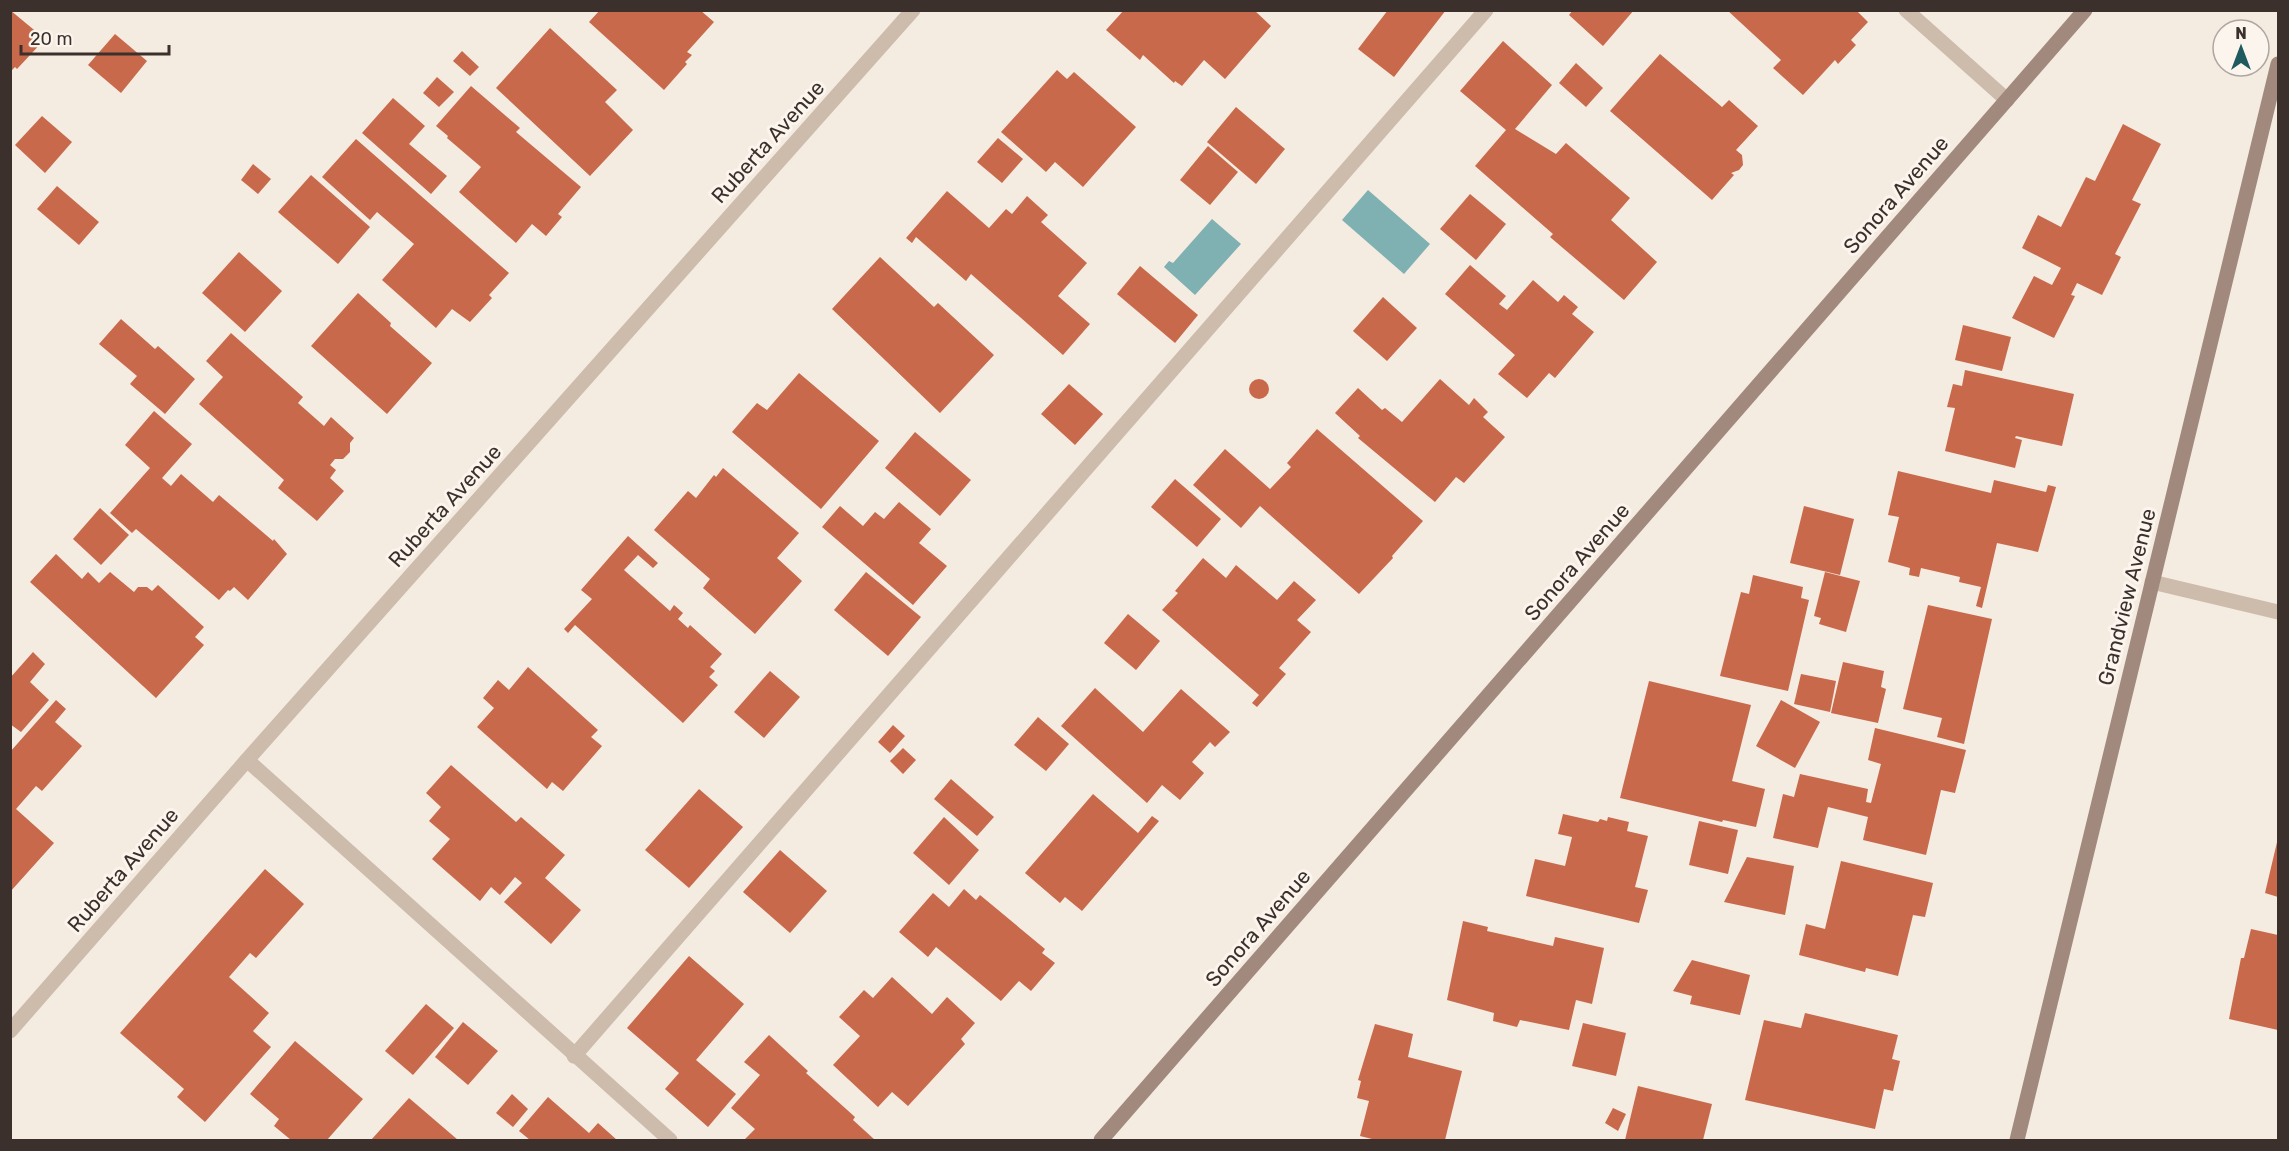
<svg xmlns="http://www.w3.org/2000/svg" width="2289" height="1151" font-family="Rubik,sans-serif">
<style>
.water{fill:#7fb0b2}
.building{fill:#c8694b}
.lines{fill:none;stroke-linecap:round;stroke-linejoin:round}
.lane{stroke:#cdbbac;stroke-width:15}
.street{stroke:#cdbbac;stroke-width:15}
.secondary{stroke:#a18a7d;stroke-width:15}
.labels{text-anchor:middle;stroke-width:6;stroke-linejoin:round;paint-order:stroke}
.street-label{font-size:21px;fill:#3b302b;stroke:#fbf5ee}
</style>
<rect width="100%" height="100%" fill="#f4ebe1"/>
<g class="water">
<path d="M1368,190L1430,244L1404,274L1342,220Z"/>
<path d="M1212,219L1241,244L1195,295L1164,267L1169,261L1173,263Z"/>
</g>
<g class="building">
<path d="M10,10L45,39L17,69L15,67L10,72Z"/>
<path d="M600,10H700L714,22L687,52L692,55L685,62L687,64L664,90L589,22Z"/>
<path d="M1124,10H1254L1271,26L1225,79L1204,60L1182,86L1175,81L1174,83L1143,55L1140,60L1106,30Z"/>
<path d="M1388,10H1446L1394,77L1358,49Z"/>
<path d="M1573,10H1634L1603,46L1569,15Z"/>
<path d="M1727,10H1856L1868,22L1851,40L1856,45L1838,64L1835,60L1803,95L1773,68L1781,60Z"/>
<path d="M550,28L617,90L605,102L633,130L590,176L496,88Z"/>
<path d="M115,34L147,61L121,93L88,65Z"/>
<path d="M1503,41L1552,85L1515,129L1556,154L1566,143L1630,198L1611,220L1657,262L1624,300L1550,237L1553,234L1475,166L1506,130L1460,91Z"/>
<path d="M462,51L479,67L470,76L453,61Z"/>
<path d="M1660,54L1722,107L1729,100L1758,126L1736,150L1742,155L1743,165L1739,170L1731,173L1734,175L1712,200L1610,111Z"/>
<path d="M1576,63L1603,88L1586,107L1559,83Z"/>
<path d="M1057,70L1067,79L1074,72L1136,127L1083,187L1055,162L1046,172L1001,132Z"/>
<path d="M437,77L454,92L439,107L423,93Z"/>
<path d="M471,86L520,128L516,132L581,187L558,214L562,217L546,236L532,224L516,243L459,192L481,167L447,138L448,136L436,126Z"/>
<path d="M393,98L425,126L409,144L447,176L431,194L362,133Z"/>
<path d="M1236,107L1285,149L1256,184L1207,142Z"/>
<path d="M42,116L72,142L45,173L15,145Z"/>
<path d="M2123,124L2161,144L2132,200L2141,204L2115,254L2121,257L2102,295L2077,283L2071,295L2075,296L2054,338L2012,318L2034,276L2052,285L2061,268L2022,248L2038,215L2061,227L2086,177L2095,181Z"/>
<path d="M998,138L1023,159L1002,183L977,162Z"/>
<path d="M356,139L509,273L489,295L492,298L470,322L452,309L436,328L382,280L414,244L377,212L370,220L322,177Z"/>
<path d="M1208,146L1238,172L1210,205L1180,180Z"/>
<path d="M253,164L271,179L258,194L241,180Z"/>
<path d="M311,175L370,227L338,264L278,212Z"/>
<path d="M57,186L99,222L79,245L37,209Z"/>
<path d="M947,191L989,228L1006,209L1012,214L1027,196L1048,215L1041,222L1087,263L1058,296L1090,324L1063,355L971,274L966,281L916,237L912,243L906,238Z"/>
<path d="M1470,194L1506,224L1476,260L1440,229Z"/>
<path d="M239,252L282,291L245,332L202,293Z"/>
<path d="M880,257L934,307L938,303L994,355L940,413L832,309Z"/>
<path d="M1470,265L1506,296L1499,304L1507,310L1533,280L1558,302L1564,295L1578,307L1572,314L1594,332L1555,378L1549,373L1527,398L1498,374L1515,355L1445,294Z"/>
<path d="M1140,266L1198,315L1175,343L1117,294Z"/>
<path d="M358,293L391,323L390,326L432,363L387,414L311,346Z"/>
<path d="M1383,297L1417,328L1387,361L1353,331Z"/>
<path d="M121,319L155,349L158,346L195,379L165,414L130,384L137,376L99,344Z"/>
<path d="M1963,325L2011,337L2002,371L1955,360Z"/>
<path d="M231,333L303,397L298,403L324,426L331,417L354,438L350,443V452L343,459H335L330,465L336,470L330,478L344,491L317,521L278,488L284,480L199,404L223,377L206,361Z"/>
<path d="M1965,370L2074,394L2062,446L2016,436L2015,438L2022,440L2015,468L1945,451L1955,408L1947,407L1953,384L1962,386Z"/>
<path d="M799,373L879,441L821,509L732,432L757,403L767,410Z"/>
<path d="M1440,379L1469,405L1474,398L1488,412L1483,417L1505,437L1464,483L1456,477L1435,502L1358,438L1360,436L1335,413L1358,388L1382,410L1385,408L1402,422Z"/>
<circle cx="1259" cy="389" r="10"/>
<path d="M1069,384L1103,414L1075,445L1041,414Z"/>
<path d="M154,411L192,444L162,478L171,486L181,474L213,502L219,495L273,541L274,539L287,554L248,600L234,587L230,591L228,590L219,600L136,529L132,533L110,513L150,468L125,445Z"/>
<path d="M1317,429L1423,521L1392,556L1393,558L1359,594L1260,506L1241,528L1193,485L1225,449L1270,489L1291,467L1287,463Z"/>
<path d="M915,432L971,480L940,516L885,468Z"/>
<path d="M723,468L799,533L777,558L802,581L755,634L703,588L710,579L654,530L688,491L696,498L714,475L716,477Z"/>
<path d="M1898,471L1991,493L1994,480L2046,492L2048,485L2056,487L2038,552L1997,543L1982,608L1976,606L1981,587L1959,582L1960,577L1921,568L1919,577L1909,575L1910,568L1888,562L1899,517L1888,515Z"/>
<path d="M1175,479L1221,519L1197,547L1151,507Z"/>
<path d="M899,502L931,529L919,543L947,566L913,605L822,527L840,506L863,526L875,512L884,519Z"/>
<path d="M1804,506L1854,519L1840,575L1790,563Z"/>
<path d="M100,508L129,535L101,565L73,539Z"/>
<path d="M628,536L658,563L653,568L638,555L624,570L670,611L674,605L683,613L678,619L688,628L690,625L722,654L710,667L715,671L709,677L718,685L683,723L575,625L568,633L564,629L592,599L581,590Z"/>
<path d="M56,554L82,579L88,572L99,583L110,572L134,592L138,587H147L152,591L158,585L204,627L195,637L204,645L156,698L30,582Z"/>
<path d="M1203,558L1226,578L1236,565L1277,600L1294,581L1316,600L1297,620L1311,632L1279,668L1286,674L1257,707L1252,703L1259,695L1162,610L1178,593L1175,591Z"/>
<path d="M866,572L921,617L888,656L834,610Z"/>
<path d="M1825,572L1860,581L1846,632L1819,624L1821,618L1814,616Z"/>
<path d="M1753,575L1803,587L1801,598L1809,600L1788,691L1720,676L1741,592L1749,594Z"/>
<path d="M1928,605L1992,619L1964,744L1937,737L1942,718L1903,709Z"/>
<path d="M1128,614L1160,641L1136,670L1104,643Z"/>
<path d="M33,652L45,664L30,682L49,700L21,732L10,724V678Z"/>
<path d="M1843,662L1884,671L1881,687L1886,689L1878,723L1831,713Z"/>
<path d="M528,667L598,730L591,737L602,746L563,791L552,782L547,789L477,727L494,708L483,698L498,680L509,690Z"/>
<path d="M770,671L800,697L764,738L734,712Z"/>
<path d="M1801,674L1836,681L1830,712L1794,704Z"/>
<path d="M1649,681L1751,705L1732,781L1765,789L1756,827L1723,820L1722,822L1620,798Z"/>
<path d="M1095,688L1143,732L1181,689L1230,732L1215,747L1210,742L1192,762L1204,773L1180,800L1162,785L1147,803L1061,726Z"/>
<path d="M56,700L66,709L55,722L82,746L42,791L36,786L16,809L54,843L10,892V767L12,765L10,752Z"/>
<path d="M1781,700L1820,722L1795,768L1756,746Z"/>
<path d="M1038,717L1069,744L1046,771L1014,745Z"/>
<path d="M893,725L905,736L890,753L878,742Z"/>
<path d="M1875,728L1966,750L1955,793L1941,790L1926,855L1863,840L1868,817L1828,807L1818,848L1773,838L1783,794L1794,797L1800,774L1868,789L1866,802L1871,803L1881,764L1868,760Z"/>
<path d="M903,748L916,760L903,774L890,761Z"/>
<path d="M451,765L516,822L521,817L565,855L545,878L581,910L551,944L504,902L522,883L515,877L500,895L491,887L480,901L432,859L450,839L429,821L441,807L426,793Z"/>
<path d="M951,779L994,817L977,836L934,799Z"/>
<path d="M699,789L743,827L689,888L645,850Z"/>
<path d="M1093,794L1138,833L1152,816L1159,821L1082,911L1065,897L1060,903L1025,873Z"/>
<path d="M1563,814L1598,822L1600,819L1607,821L1608,817L1629,822L1627,831L1648,836L1635,887L1648,890L1639,923L1526,896L1535,859L1565,866L1572,837L1558,834Z"/>
<path d="M944,817L979,850L949,885L913,853Z"/>
<path d="M1699,821L1738,830L1728,874L1689,865Z"/>
<path d="M2278,838V897L2265,893Z"/>
<path d="M780,850L827,891L790,933L743,892Z"/>
<path d="M1747,857L1794,866L1785,915L1724,902Z"/>
<path d="M1841,861L1933,883L1925,917L1913,915L1898,976L1866,968L1865,972L1799,955L1806,924L1825,929Z"/>
<path d="M265,869L304,904L256,958L250,953L229,977L269,1013L253,1031L271,1047L205,1122L177,1097L184,1089L120,1033Z"/>
<path d="M964,889L976,900L980,895L1045,949L1042,953L1055,963L1031,991L1019,981L1001,1001L936,947L928,957L899,932L933,893L949,907Z"/>
<path d="M1463,921L1488,927L1487,931L1553,946L1555,937L1604,948L1592,1004L1576,1000L1569,1030L1520,1020L1517,1027L1493,1021L1494,1013L1447,1000Z"/>
<path d="M2251,929L2278,935V1030L2229,1019L2241,958H2244Z"/>
<path d="M689,956L744,1004L696,1060L736,1094L708,1127L665,1089L679,1073L627,1028Z"/>
<path d="M1692,960L1750,975L1740,1015L1690,1004L1692,996L1673,991Z"/>
<path d="M892,977L932,1014L947,997L975,1023L961,1039L965,1044L908,1106L892,1092L878,1107L833,1065L860,1036L839,1017L864,990L873,998Z"/>
<path d="M426,1004L454,1028L413,1075L385,1051Z"/>
<path d="M1805,1013L1898,1035L1892,1059L1900,1061L1893,1091L1884,1089L1875,1129L1745,1100L1764,1020L1801,1028Z"/>
<path d="M463,1022L498,1051L468,1085L435,1057Z"/>
<path d="M1583,1023L1626,1033L1616,1076L1572,1066Z"/>
<path d="M1375,1024L1413,1034L1408,1057L1462,1071L1445,1140H1376L1360,1136L1369,1101L1357,1098L1361,1081L1358,1080Z"/>
<path d="M769,1035L808,1071L806,1073L855,1117L853,1120L875,1140H744L755,1129L731,1108L760,1075L744,1062Z"/>
<path d="M295,1041L363,1099L327,1140H291L274,1126L279,1119L250,1094Z"/>
<path d="M1638,1086L1712,1104L1703,1140H1625Z"/>
<path d="M512,1094L528,1109L513,1127L496,1113Z"/>
<path d="M548,1097L589,1133L598,1123L617,1140H530L519,1131Z"/>
<path d="M409,1098L458,1140H371Z"/>
<path d="M1613,1108L1626,1114L1618,1131L1605,1123Z"/>
</g>
<g class="lines">
<g class="lane">
<path d="M1906,10L2007,100"/>
<path d="M2152,582L2278,612"/>
<path d="M247,760L670,1140"/>
<path d="M574,1056L1486,10"/>
</g>
<path class="street" d="M10,1031L247,760L913,10"/>
<g class="secondary">
<path d="M1101,1140L2085,10"/>
<path d="M2017,1140L2278,64"/>
</g>
</g>
<g class="labels">
<g class="street-label">
<text transform="translate(768 142) rotate(-48)" y="7">Ruberta Avenue</text>
<text transform="translate(1896 195) rotate(-49)" y="7">Sonora Avenue</text>
<text transform="translate(445 506) rotate(-48)" y="7">Ruberta Avenue</text>
<text transform="translate(1577 562) rotate(-49)" y="7">Sonora Avenue</text>
<text transform="translate(2127 597) rotate(-76)" y="7">Grandview Avenue</text>
<text transform="translate(123 870) rotate(-49)" y="7">Ruberta Avenue</text>
<text transform="translate(1258 928) rotate(-49)" y="7">Sonora Avenue</text>
</g>
</g>
<rect width="2289" height="1151" fill="none" stroke="#3b302b" stroke-width="24"/>
<g transform="translate(2241 48)"><circle r="28" fill="#fbf5ee" stroke="#aea6a0" stroke-width="1.5"/>
<path d="M0-4.5L10 22L0 15L-10 22Z" fill="#1f5a5e"/>
<text y="-9" font-size="16" font-weight="bold" text-anchor="middle" fill="#3b302b">N</text>
</g>
<path d="M21 45v9h148v-9" fill="none" stroke="#3b302b" stroke-width="3"/>
<text x="30" y="45" font-size="18" fill="#3b302b" stroke="#fbf5ee" stroke-width="4.5" paint-order="stroke">20 m</text>
</svg>
